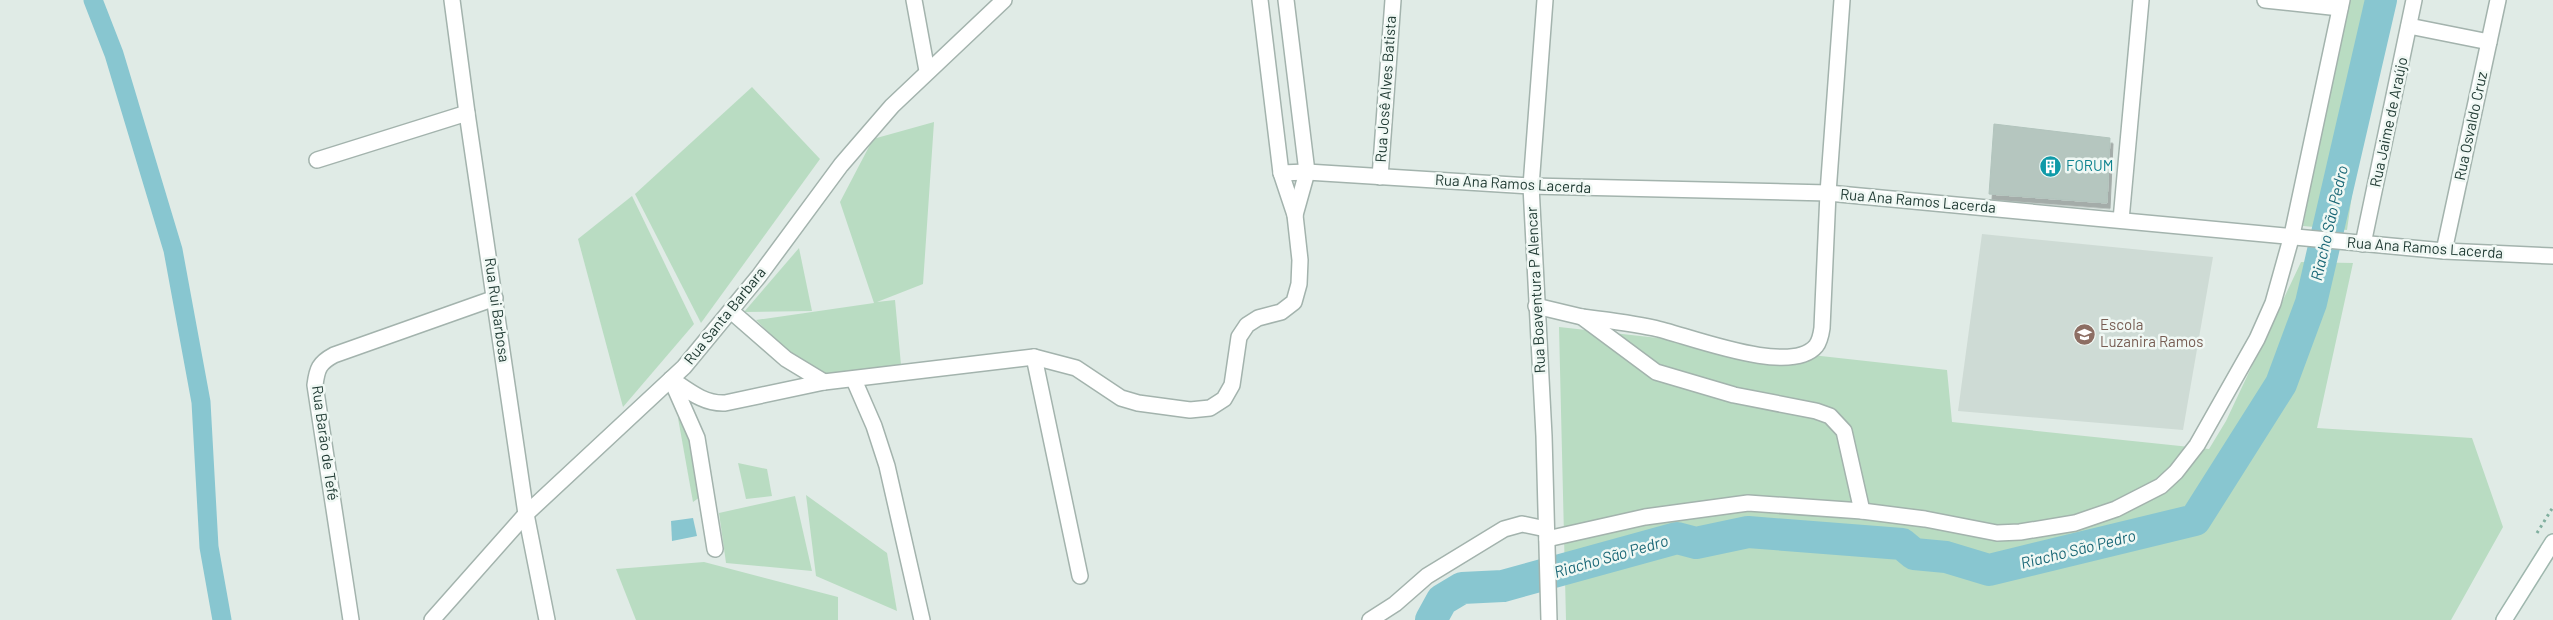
<svg xmlns="http://www.w3.org/2000/svg" width="2553" height="620" font-family="Barlow,sans-serif">
<style>
.built{fill:#cedbd5}
.green{fill:#b9dcc2}
.water{fill:#88c6d0}
.lines{fill:none;stroke-linecap:round;stroke-linejoin:round}
.canal{stroke:#88c6d0;stroke-width:19}
.river{stroke:#88c6d0;stroke-width:32}
.building{fill:#b5c6bf;stroke:#b2c4bd;filter:url(#shadow)}
.street-casing{stroke:#a3b3ad;stroke-width:18}
.secondary-casing{stroke:#9fb7ae;stroke-width:18}
.path{stroke:#80af9f;stroke-width:3;stroke-dasharray:2.5 4;stroke-linecap:butt}
.street{stroke:#fff;stroke-width:15}
.secondary{stroke:#fff;stroke-width:15}
.labels{text-anchor:middle;stroke-width:5;stroke-linejoin:round;paint-order:stroke}
.street-label{font-size:15px;fill:#213b34;stroke:#f0f8f4}
.culture-label{font-size:15px;fill:#0d838f;stroke:#f0f8f4;text-anchor:start}
.education-label{font-size:15px;fill:#785e54;stroke:#f0f8f4;text-anchor:start}
.water-label{font-size:16px;font-style:italic;fill:#1b6877;stroke:#f0f8f4}
</style>
<defs>
<filter id="shadow"><feDropShadow dx="3" dy="5.5" stdDeviation="0" flood-color="#0004"/></filter>
</defs>
<rect width="100%" height="100%" fill="#e0ebe6"/>
<path class="built" d="M1982,234L2213,257L2183,430L1958,411Z"/>
<g class="green">
<path d="M2348,0H2393L2355,174L2347,230L2303,226Z"/>
<path d="M752,87L820,159L701,323L635,194Z"/>
<path d="M934,122L923,284L877,302L895,300L901,365L826,374L795,358L756,320L874,303L840,202L873,139Z"/>
<path d="M632,196L694,324L623,407L578,239Z"/>
<path d="M799,248L812,311L744,312Z"/>
<path d="M2301,262L2353,263L2317,428L2472,438L2503,527L2451,620H1566L1559,327L1947,370L1952,422L2209,449L2226,421Z"/>
<path d="M678,418L688,423L700,497L693,502Z"/>
<path d="M738,463L767,469L772,496L746,499Z"/>
<path d="M806,495L887,553L897,611L816,576Z"/>
<path d="M795,496L812,571L726,563L719,513Z"/>
<path d="M704,562L838,597V620H636L616,569Z"/>
</g>
<path class="water" d="M693,518L697,536L672,541L671,521Z"/>
<g class="lines">
<path class="canal" d="M93,0L114,54L173,250L201,402L209,547L222,620"/>
<path class="river" d="M1431,620L1442,600L1462,588L1503,586L1677,538L1696,543L1748,532L1902,544L1914,554L1946,557L1989,570L2195,520L2281,384L2311,303L2381,0"/>
</g>
<path class="building" d="M1994,124L2110,138L2107,203L1989,194Z"/>
<g class="lines">
<defs>
<g id="street">
<path d="M452,0L467,113L526,514L547,620"/>
<path d="M914,0L927,71"/>
<path d="M1286,0L1307,172L1295,215"/>
<path d="M1545,0L1531,186L1544,436L1549,620"/>
<path d="M2265,0L2340,8"/>
<path d="M2409,26L2489,42"/>
<path d="M317,160L467,113"/>
<path d="M1281,173L1307,172L1531,186L1828,193L2444,251L2553,256"/>
<path d="M1380,177L1393,0"/>
<path d="M2121,220L2141,0"/>
<path d="M2363,244L2414,0"/>
<path d="M2444,251L2498,0"/>
<path d="M1536,306L1582,317L1656,372L1734,395L1816,411L1830,416L1844,431L1862,511"/>
<path d="M731,311L786,359L824,382"/>
<path d="M1582,317C1606,320 1631,323 1654,328C1687,335 1790,377 1816,346C1820,341 1821,335 1822,328L1828,193L1842,0"/>
<path d="M1034,357L1080,576"/>
<path d="M854,380L874,426L887,466L922,620"/>
<path d="M1547,539L1645,517L1748,503L1862,511L1925,519L1997,533L2020,532L2075,523L2116,509L2161,486L2176,472L2197,445L2257,339L2273,303L2292,235L2342,0"/>
<path d="M715,549L697,438L671,379C689,391 704,404 725,403L824,382L1034,357L1076,368L1121,398L1138,403L1190,410L1210,408L1224,399L1232,385L1239,337L1247,325L1258,318L1281,312L1294,302L1299,284L1300,260L1295,215L1281,173L1260,0"/>
<path d="M351,620L315,385C317,369 319,363 334,355L495,298"/>
<path d="M432,620L526,514L684,367L759,276L841,165L892,106L1004,0"/>
<path d="M1370,620L1395,604L1427,576L1504,529L1522,524L1546,529"/>
</g>
<path id="secondary" d="M2504,620L2553,542"/>
</defs>
<use href="#street" class="street-casing"/>
<use href="#secondary" class="secondary-casing"/>
<path class="path" d="M2537,533L2553,507"/>
<use href="#street" class="street"/>
<use href="#secondary" class="secondary"/>
</g>
<defs>
<symbol id="building-disc" viewBox="-11 -11 22 22"><circle r="9.5" fill="#0f9aa8" stroke="#f0f8f4"/><path d="M-4-6H4V6H1V3H-1V6H-4ZM-2.5-4.3h1.7v1.8h-1.7ZM.8-4.3h1.7v1.8H.8ZM-2.5-1h1.7V.8h-1.7ZM.8-1h1.7V.8H.8Z" fill="#fff"/></symbol>
<symbol id="school-disc" viewBox="-11 -11 22 22"><circle r="9.5" fill="#8d6e63" stroke="#f0f8f4"/><path d="M0-5L7-2L0 1L-7-2ZM-4 1L0 2.5L4 1V4Q0 6-4 4Z" fill="#fff"/></symbol>
</defs>
<g fill-rule="evenodd">
<use href="#building-disc" x="2038" y="154" width="25" height="25"/>
<use href="#school-disc" x="2072" y="322" width="25" height="25"/>
</g>
<g class="labels">
<g class="street-label">
<text transform="translate(1386 89) rotate(-86)" y="5">Rua Josê Alves Batista</text>
<text transform="translate(2389 122) rotate(-78)" y="5">Rua Jaime de Araújo</text>
<text transform="translate(2471 126) rotate(-78)" y="5">Rua Osvaldo Cruz</text>
<text transform="translate(1513 184) rotate(3)" y="5">Rua Ana Ramos Lacerda</text>
<text transform="translate(1918 201) rotate(5)" y="5">Rua Ana Ramos Lacerda</text>
<text transform="translate(2425 248) rotate(4)" y="5">Rua Ana Ramos Lacerda</text>
<text transform="translate(1536 290) rotate(-93)" y="5">Rua Boaventura P Alencar</text>
<text transform="translate(497 310) rotate(82)" y="5">Rua Rui Barbosa</text>
<text transform="translate(725 316) rotate(-51)" y="5">Rua Santa Barbara</text>
<text transform="translate(325 443) rotate(82)" y="5">Rua Barão de Tefé</text>
</g>
<g class="culture-label">
<text x="2066" y="171">FORUM</text>
</g>
<g class="education-label">
<text x="2100" y="330">Escola<tspan x="2100" dy="17">Luzanira Ramos</tspan></text>
</g>
<g class="water-label">
<text transform="translate(2329 223) rotate(-77)" y="6">Riacho São Pedro</text>
<text transform="translate(2078 549) rotate(-14)" y="6">Riacho São Pedro</text>
<text transform="translate(1611 556) rotate(-16)" y="6">Riacho São Pedro</text>
</g>
</g>
</svg>
